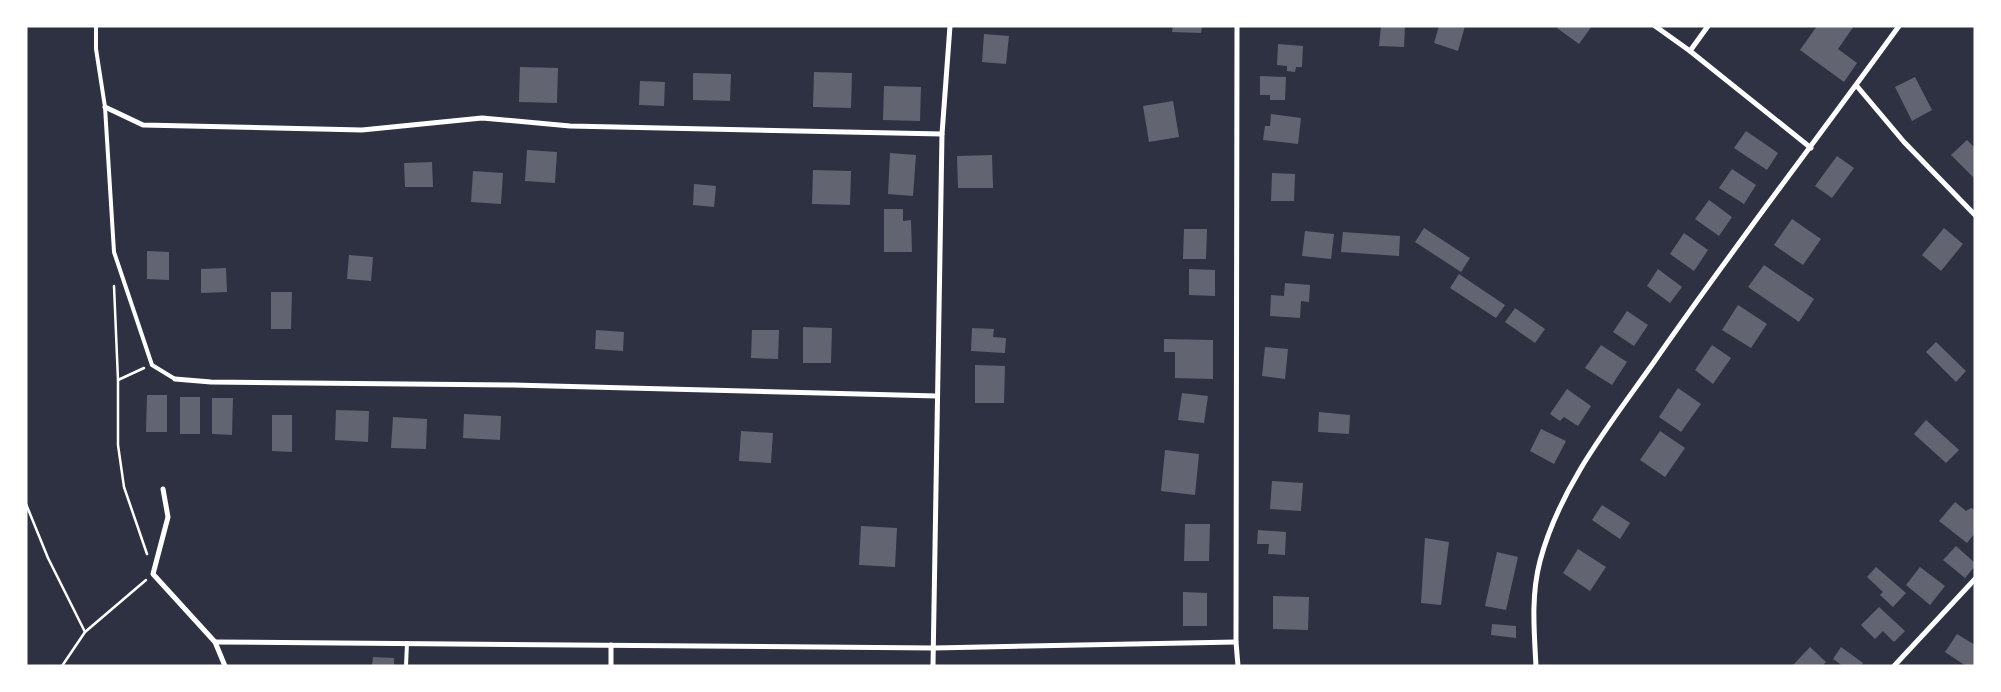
<svg xmlns="http://www.w3.org/2000/svg" width="2001" height="692" font-family="'Source Serif 4',serif">
<style>
.building{fill:#626471}
.lines{fill:none;stroke-linecap:round;stroke-linejoin:round}
.path{stroke:#fff;stroke-width:2.5}
.service{stroke:#fff;stroke-width:4}
.minor{stroke:#fff;stroke-width:5}
</style>
<rect width="100%" height="100%" fill="#2d3142"/>
<g class="building">
<path d="M1173,26H1202L1201,33L1172,32Z"/>
<path d="M1381,26H1405L1404,47L1379,46Z"/>
<path d="M1439,26H1465L1458,51L1434,43Z"/>
<path d="M1558,26H1592L1579,44L1557,28Z"/>
<path d="M1817,26H1854L1838,49L1857,63L1844,82L1800,50Z"/>
<path d="M984,34L1009,36L1006,64L982,62Z"/>
<path d="M1278,44L1303,46L1302,67H1296L1295,72L1287,71V66L1277,65Z"/>
<path d="M520,67L558,68L557,103L519,102Z"/>
<path d="M814,72L852,73L851,108L813,107Z"/>
<path d="M693,73L731,74L730,101L693,100Z"/>
<path d="M1260,76L1286,77L1285,100H1270V95H1260Z"/>
<path d="M1915,77L1932,110L1912,121L1895,87Z"/>
<path d="M640,81L665,82L664,106L639,105Z"/>
<path d="M884,86L921,87L920,121L883,120Z"/>
<path d="M1173,101L1179,137L1149,142L1143,106Z"/>
<path d="M1271,114L1301,118L1298,144L1263,140L1265,126H1270Z"/>
<path d="M1746,131L1778,153L1767,170L1734,148Z"/>
<path d="M1967,140L1975,148V179L1951,155Z"/>
<path d="M527,150L557,152L555,183L525,181Z"/>
<path d="M890,153L916,155L913,196L888,194Z"/>
<path d="M992,155L993,188H958L957,156Z"/>
<path d="M1837,156L1854,168L1832,198L1815,186Z"/>
<path d="M432,162L433,187H405L404,163Z"/>
<path d="M1732,169L1756,185L1744,204L1719,188Z"/>
<path d="M813,170L851,171L850,205L812,204Z"/>
<path d="M473,171L503,173L501,204L471,202Z"/>
<path d="M1272,173L1295,174L1294,201H1271Z"/>
<path d="M694,184L716,186L714,207L693,205Z"/>
<path d="M1709,200L1732,217L1719,236L1695,219Z"/>
<path d="M884,209H903V221L911,220L912,252H884Z"/>
<path d="M1792,219L1821,239L1803,265L1774,245Z"/>
<path d="M1424,228L1470,258L1461,272L1415,242Z"/>
<path d="M1944,228L1963,244L1941,271L1922,255Z"/>
<path d="M1184,229H1207L1206,259H1183Z"/>
<path d="M1305,231L1334,234L1331,259L1302,256Z"/>
<path d="M1343,232L1400,236L1399,256L1341,252Z"/>
<path d="M1684,233L1708,250L1694,271L1670,254Z"/>
<path d="M147,251L169,252V280L147,279Z"/>
<path d="M349,255L373,257L371,281L347,279Z"/>
<path d="M1764,265L1814,299L1799,322L1748,287Z"/>
<path d="M226,268L227,292L201,293V269Z"/>
<path d="M1189,269L1215,270V296L1189,295Z"/>
<path d="M1658,269L1682,287L1670,303L1647,286Z"/>
<path d="M1459,274L1505,305L1496,318L1450,288Z"/>
<path d="M1285,283L1310,285L1309,302L1301,301L1300,318L1270,316L1271,295L1284,296Z"/>
<path d="M271,292H292L291,329H271Z"/>
<path d="M1738,305L1767,324L1751,348L1722,330Z"/>
<path d="M1515,308L1545,329L1535,343L1505,322Z"/>
<path d="M1627,311L1648,325L1634,346L1613,332Z"/>
<path d="M803,327L832,328L831,363H803Z"/>
<path d="M972,328L994,329L993,337L1006,338L1005,353L971,351Z"/>
<path d="M596,330L624,332L623,351L595,349Z"/>
<path d="M752,330H779L778,359L751,358Z"/>
<path d="M1164,339L1213,340V379L1175,378V352H1164Z"/>
<path d="M1936,342L1966,371L1956,382L1926,352Z"/>
<path d="M1601,345L1627,362L1612,385L1585,368Z"/>
<path d="M1712,345L1731,358L1713,384L1695,370Z"/>
<path d="M1265,347L1288,349L1285,379L1262,376Z"/>
<path d="M975,365L1005,366L1004,403H975Z"/>
<path d="M1678,388L1701,404L1681,432L1659,417Z"/>
<path d="M1567,389L1591,406L1578,426L1564,417L1560,421L1550,414Z"/>
<path d="M1182,393L1208,396L1204,423L1178,420Z"/>
<path d="M147,395H167V432H146Z"/>
<rect x="180" y="397" width="20" height="37"/>
<path d="M212,398H233L232,435L212,434Z"/>
<path d="M336,410L369,411L368,442L335,440Z"/>
<path d="M1319,412L1350,415L1349,434L1318,432Z"/>
<path d="M464,414L501,416L500,440L463,438Z"/>
<path d="M272,415H292V452L272,451Z"/>
<path d="M393,417L427,419L426,449L391,448Z"/>
<path d="M1926,420L1959,450L1946,463L1914,434Z"/>
<path d="M1541,429L1566,441L1554,464L1530,451Z"/>
<path d="M741,431L773,433L771,463L739,461Z"/>
<path d="M1660,431L1685,448L1665,477L1640,460Z"/>
<path d="M1165,450L1199,454L1195,495L1161,491Z"/>
<path d="M1272,481L1303,483L1301,511L1270,509Z"/>
<path d="M1955,502L1966,511L1971,508L1975,510V533L1967,543L1939,521Z"/>
<path d="M1602,505L1630,523L1620,539L1592,520Z"/>
<path d="M1185,524H1210L1209,561H1184Z"/>
<path d="M861,526L897,528L895,567L859,565Z"/>
<path d="M1258,530L1286,532L1285,555L1268,554L1269,544H1257Z"/>
<path d="M1425,538L1449,542L1441,605L1421,603Z"/>
<path d="M1956,546L1975,563V566L1965,578L1943,560Z"/>
<path d="M1578,549L1606,567L1590,591L1563,573Z"/>
<path d="M1497,552L1518,557L1506,610L1485,606Z"/>
<path d="M1876,567L1906,593L1893,607L1880,595L1883,592L1867,577Z"/>
<path d="M1920,567L1945,586L1930,605L1906,585Z"/>
<path d="M1183,592L1207,593V626H1183Z"/>
<path d="M1273,596L1309,597L1308,630L1273,629Z"/>
<path d="M1879,607L1905,631L1894,642L1883,631L1875,639L1861,625Z"/>
<path d="M1492,624L1516,626V638L1491,635Z"/>
<path d="M1957,634L1975,645V666H1966L1945,652Z"/>
<path d="M1810,647L1826,662L1822,666H1794L1793,665Z"/>
<path d="M1841,647L1863,663L1861,666H1843L1833,659Z"/>
<path d="M373,657L394,658V666H372Z"/>
</g>
<g class="lines">
<g class="path">
<path d="M114,286L118,380V445L124,487L147,554"/>
<path d="M118,380L144,368"/>
<path d="M26,504L48,558L85,632"/>
<path d="M62,666L85,632L146,580"/>
</g>
<g class="service">
<path d="M96,26V49L105,107L114,252L152,365L175,379"/>
<path d="M406,666L407,643"/>
</g>
<g class="minor">
<path d="M1237,26L1236,642L1238,666"/>
<path d="M1655,26L1690,51L1811,148"/>
<path d="M1690,51L1708,26"/>
<path d="M1856,85L1904,142L1975,215"/>
<path d="M105,107L143,125L362,130L482,118L570,126L942,134"/>
<path d="M175,379L211,382L513,385L937,396"/>
<path d="M163,489L168,517L153,574L215,642L225,666"/>
<path d="M215,642L934,648L1236,642"/>
<path d="M611,645V666"/>
<path d="M933,666L942,134L950,26"/>
<path d="M1536,666C1534,630 1531,595 1540,561C1560,486 1610,424 1654,362C1733,248 1818,138 1899,26"/>
<path d="M1894,666L1975,579"/>
</g>
</g>
<rect width="2001" height="692" fill="none" stroke="#ffffff" stroke-width="55"/>
</svg>
